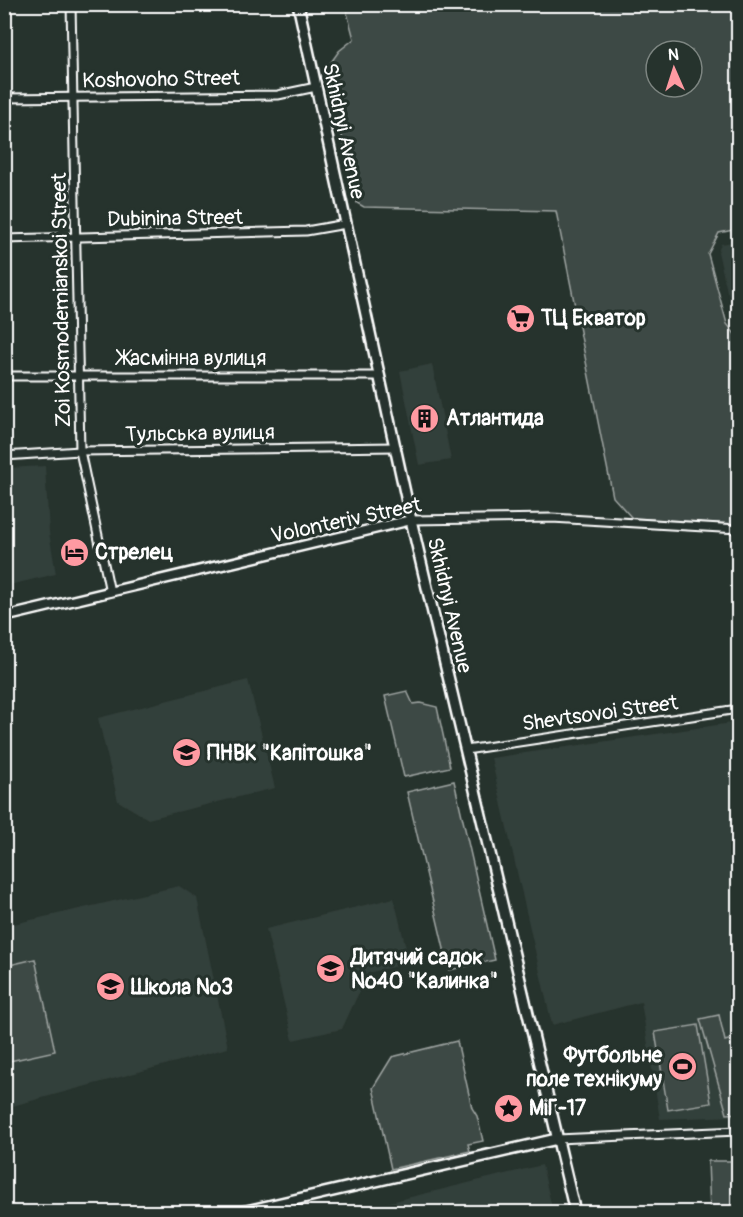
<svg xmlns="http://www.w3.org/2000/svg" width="743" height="1217" font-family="Pangolin,sans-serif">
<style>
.built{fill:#333f3a}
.green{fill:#3e4944;stroke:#9ea4a2;stroke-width:1.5;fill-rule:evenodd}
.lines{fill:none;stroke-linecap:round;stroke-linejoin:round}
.minor-casing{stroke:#fff;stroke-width:11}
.tertiary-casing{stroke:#fff;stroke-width:13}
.secondary-casing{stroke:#fff;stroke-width:14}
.minor{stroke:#26332d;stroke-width:7}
.tertiary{stroke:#26332d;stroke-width:8}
.secondary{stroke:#26332d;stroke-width:9}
.labels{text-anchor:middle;stroke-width:6;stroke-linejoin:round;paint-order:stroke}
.street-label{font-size:21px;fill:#fff;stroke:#26332d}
.poi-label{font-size:21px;font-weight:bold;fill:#fff;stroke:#26332d;text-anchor:start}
</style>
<rect width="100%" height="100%" fill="#26332d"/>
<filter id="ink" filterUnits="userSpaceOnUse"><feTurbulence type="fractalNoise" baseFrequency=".0167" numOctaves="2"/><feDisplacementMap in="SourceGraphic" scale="12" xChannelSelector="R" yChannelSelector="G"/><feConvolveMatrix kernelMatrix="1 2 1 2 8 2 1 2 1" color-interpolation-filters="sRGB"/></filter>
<g filter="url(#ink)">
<g class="built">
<path d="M738,241V323L727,291L718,252L721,244Z"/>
<path d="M432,364L451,460L419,465L400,371Z"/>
<path d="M45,466L49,532L56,574L5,586V468Z"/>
<path d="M248,680L275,788L148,819L118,801L98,718Z"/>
<path d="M738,722V1116L660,1119L641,1002L552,1025L491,758Z"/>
<path d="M179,886L197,898L228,1048L5,1108V926Z"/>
<path d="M394,898L406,948L401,965L368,973L342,1029L293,1040L266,929Z"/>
<path d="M542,1165L553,1212H375L374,1206Z"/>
</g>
<g class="green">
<path d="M345,5H738V229L719,233L708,254L727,324L738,338V522L731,524L632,518L613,497L556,211L364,207L357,203L327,68L339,51L354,39ZM656,51H692V87H656Z"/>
<path d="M407,691L413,704L420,703L437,707L450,767L404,777L385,696Z"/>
<path d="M454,781L495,960L449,970L407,792Z"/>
<path d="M35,959L55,1051L5,1062V966Z"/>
<path d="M719,1015L725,1041L738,1037V1113L727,1114L700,1019Z"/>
<path d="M698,1025L711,1103L668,1110L655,1032Z"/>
<path d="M457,1041L472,1108L477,1116L483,1141L468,1144L470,1151L391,1169L373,1088L392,1057Z"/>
<path d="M708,1161H738V1212H710Z"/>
</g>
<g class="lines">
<defs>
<g id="minor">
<path d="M71,4L80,451L110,592"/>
<path d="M4,98L278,95L316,87"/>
<path d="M4,239L306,231L346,224"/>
<path d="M4,376H380"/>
<path d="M4,456L80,451L396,447"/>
<path d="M411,520L552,518L738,529"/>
<path d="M466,750L738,709"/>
<path d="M557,1139L738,1131"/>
</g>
<path id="tertiary" d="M4,617L411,520"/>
<g id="secondary">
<path d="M298,4L411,520L575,1212"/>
<path d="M242,1212L557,1139"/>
</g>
</defs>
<use href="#minor" class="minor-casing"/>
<use href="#tertiary" class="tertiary-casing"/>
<use href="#secondary" class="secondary-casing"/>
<use href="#minor" class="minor"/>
<use href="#tertiary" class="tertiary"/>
<use href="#secondary" class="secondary"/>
</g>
</g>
<defs>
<symbol id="supermarket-disc" viewBox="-11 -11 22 22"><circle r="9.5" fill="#ff9aa2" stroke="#26332d"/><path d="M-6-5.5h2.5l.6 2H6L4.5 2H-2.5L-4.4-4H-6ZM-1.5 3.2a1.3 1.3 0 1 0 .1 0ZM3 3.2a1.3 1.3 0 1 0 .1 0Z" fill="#111"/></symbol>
<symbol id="building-disc" viewBox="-11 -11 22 22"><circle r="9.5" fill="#ff9aa2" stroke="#26332d"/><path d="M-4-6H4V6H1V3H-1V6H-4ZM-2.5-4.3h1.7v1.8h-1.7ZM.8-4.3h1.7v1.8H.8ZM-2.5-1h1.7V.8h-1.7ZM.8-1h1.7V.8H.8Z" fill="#111"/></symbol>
<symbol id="hotel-disc" viewBox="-11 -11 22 22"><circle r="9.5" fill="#ff9aa2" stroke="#26332d"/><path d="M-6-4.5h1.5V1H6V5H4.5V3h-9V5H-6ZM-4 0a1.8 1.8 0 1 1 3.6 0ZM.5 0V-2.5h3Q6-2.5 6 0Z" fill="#111"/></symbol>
<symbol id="school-disc" viewBox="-11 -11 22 22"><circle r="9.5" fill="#ff9aa2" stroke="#26332d"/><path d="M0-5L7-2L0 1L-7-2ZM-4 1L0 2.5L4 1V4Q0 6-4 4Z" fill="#111"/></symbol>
<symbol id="stadium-disc" viewBox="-11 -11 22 22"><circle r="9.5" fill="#ff9aa2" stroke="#26332d"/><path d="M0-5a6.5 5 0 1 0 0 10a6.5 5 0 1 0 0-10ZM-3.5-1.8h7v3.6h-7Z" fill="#111"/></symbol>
<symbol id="sight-disc" viewBox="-11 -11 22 22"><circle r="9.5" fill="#ff9aa2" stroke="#26332d"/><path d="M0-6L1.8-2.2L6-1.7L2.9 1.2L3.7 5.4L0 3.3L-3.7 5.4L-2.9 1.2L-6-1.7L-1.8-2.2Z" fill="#111"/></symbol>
</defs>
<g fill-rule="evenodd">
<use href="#supermarket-disc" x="504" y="302" width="33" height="33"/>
<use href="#building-disc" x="408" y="402" width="33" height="33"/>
<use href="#hotel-disc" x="58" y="536" width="33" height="33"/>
<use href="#school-disc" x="170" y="736" width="33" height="33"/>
<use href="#school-disc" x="314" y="952" width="33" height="33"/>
<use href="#school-disc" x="94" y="970" width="33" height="33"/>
<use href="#stadium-disc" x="666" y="1050" width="33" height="33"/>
<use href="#sight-disc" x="492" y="1092" width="33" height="33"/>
</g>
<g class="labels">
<g class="street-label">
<text transform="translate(161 79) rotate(-1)" y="7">Koshovoho Street</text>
<text transform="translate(344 131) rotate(78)" y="7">Skhidnyi Avenue</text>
<text transform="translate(175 218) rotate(-1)" y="7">Dubinina Street</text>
<text transform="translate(61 300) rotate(-91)" y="7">Zoi Kosmodemianskoi Street</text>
<text x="192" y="365">Жасмінна вулиця</text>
<text transform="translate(200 433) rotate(-1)" y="7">Тульська вулиця</text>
<text transform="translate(346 520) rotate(-12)" y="7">Volonteriv Street</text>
<text transform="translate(450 605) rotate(77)" y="7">Skhidnyi Avenue</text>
<text transform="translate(600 713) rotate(-8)" y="7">Shevtsovoi Street</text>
</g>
<g class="poi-label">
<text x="541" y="325">ТЦ Екватор</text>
<text x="446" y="425">Атлантида</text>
<text x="95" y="559">Стрелец</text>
<text x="207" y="760">ПНВК "Капітошка"</text>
<text x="351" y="964">Дитячий садок<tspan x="351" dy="24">№40 "Калинка"</tspan></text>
<text x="131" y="994">Школа №3</text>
<text x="662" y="1062" text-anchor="end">Футбольне<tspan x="662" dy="24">поле технікуму</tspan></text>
<text x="529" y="1115">МіГ-17</text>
</g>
</g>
<rect width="743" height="1217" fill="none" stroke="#26332d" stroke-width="24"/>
<rect x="12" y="12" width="719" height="1193" fill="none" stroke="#fff" stroke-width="2" filter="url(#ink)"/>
<g transform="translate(674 69) rotate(357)"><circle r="28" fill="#26332d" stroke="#7d8581" stroke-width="1.5"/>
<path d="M0-4.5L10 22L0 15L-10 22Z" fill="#ff9aa2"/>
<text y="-9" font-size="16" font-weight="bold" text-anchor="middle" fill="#ffffff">N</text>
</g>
</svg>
